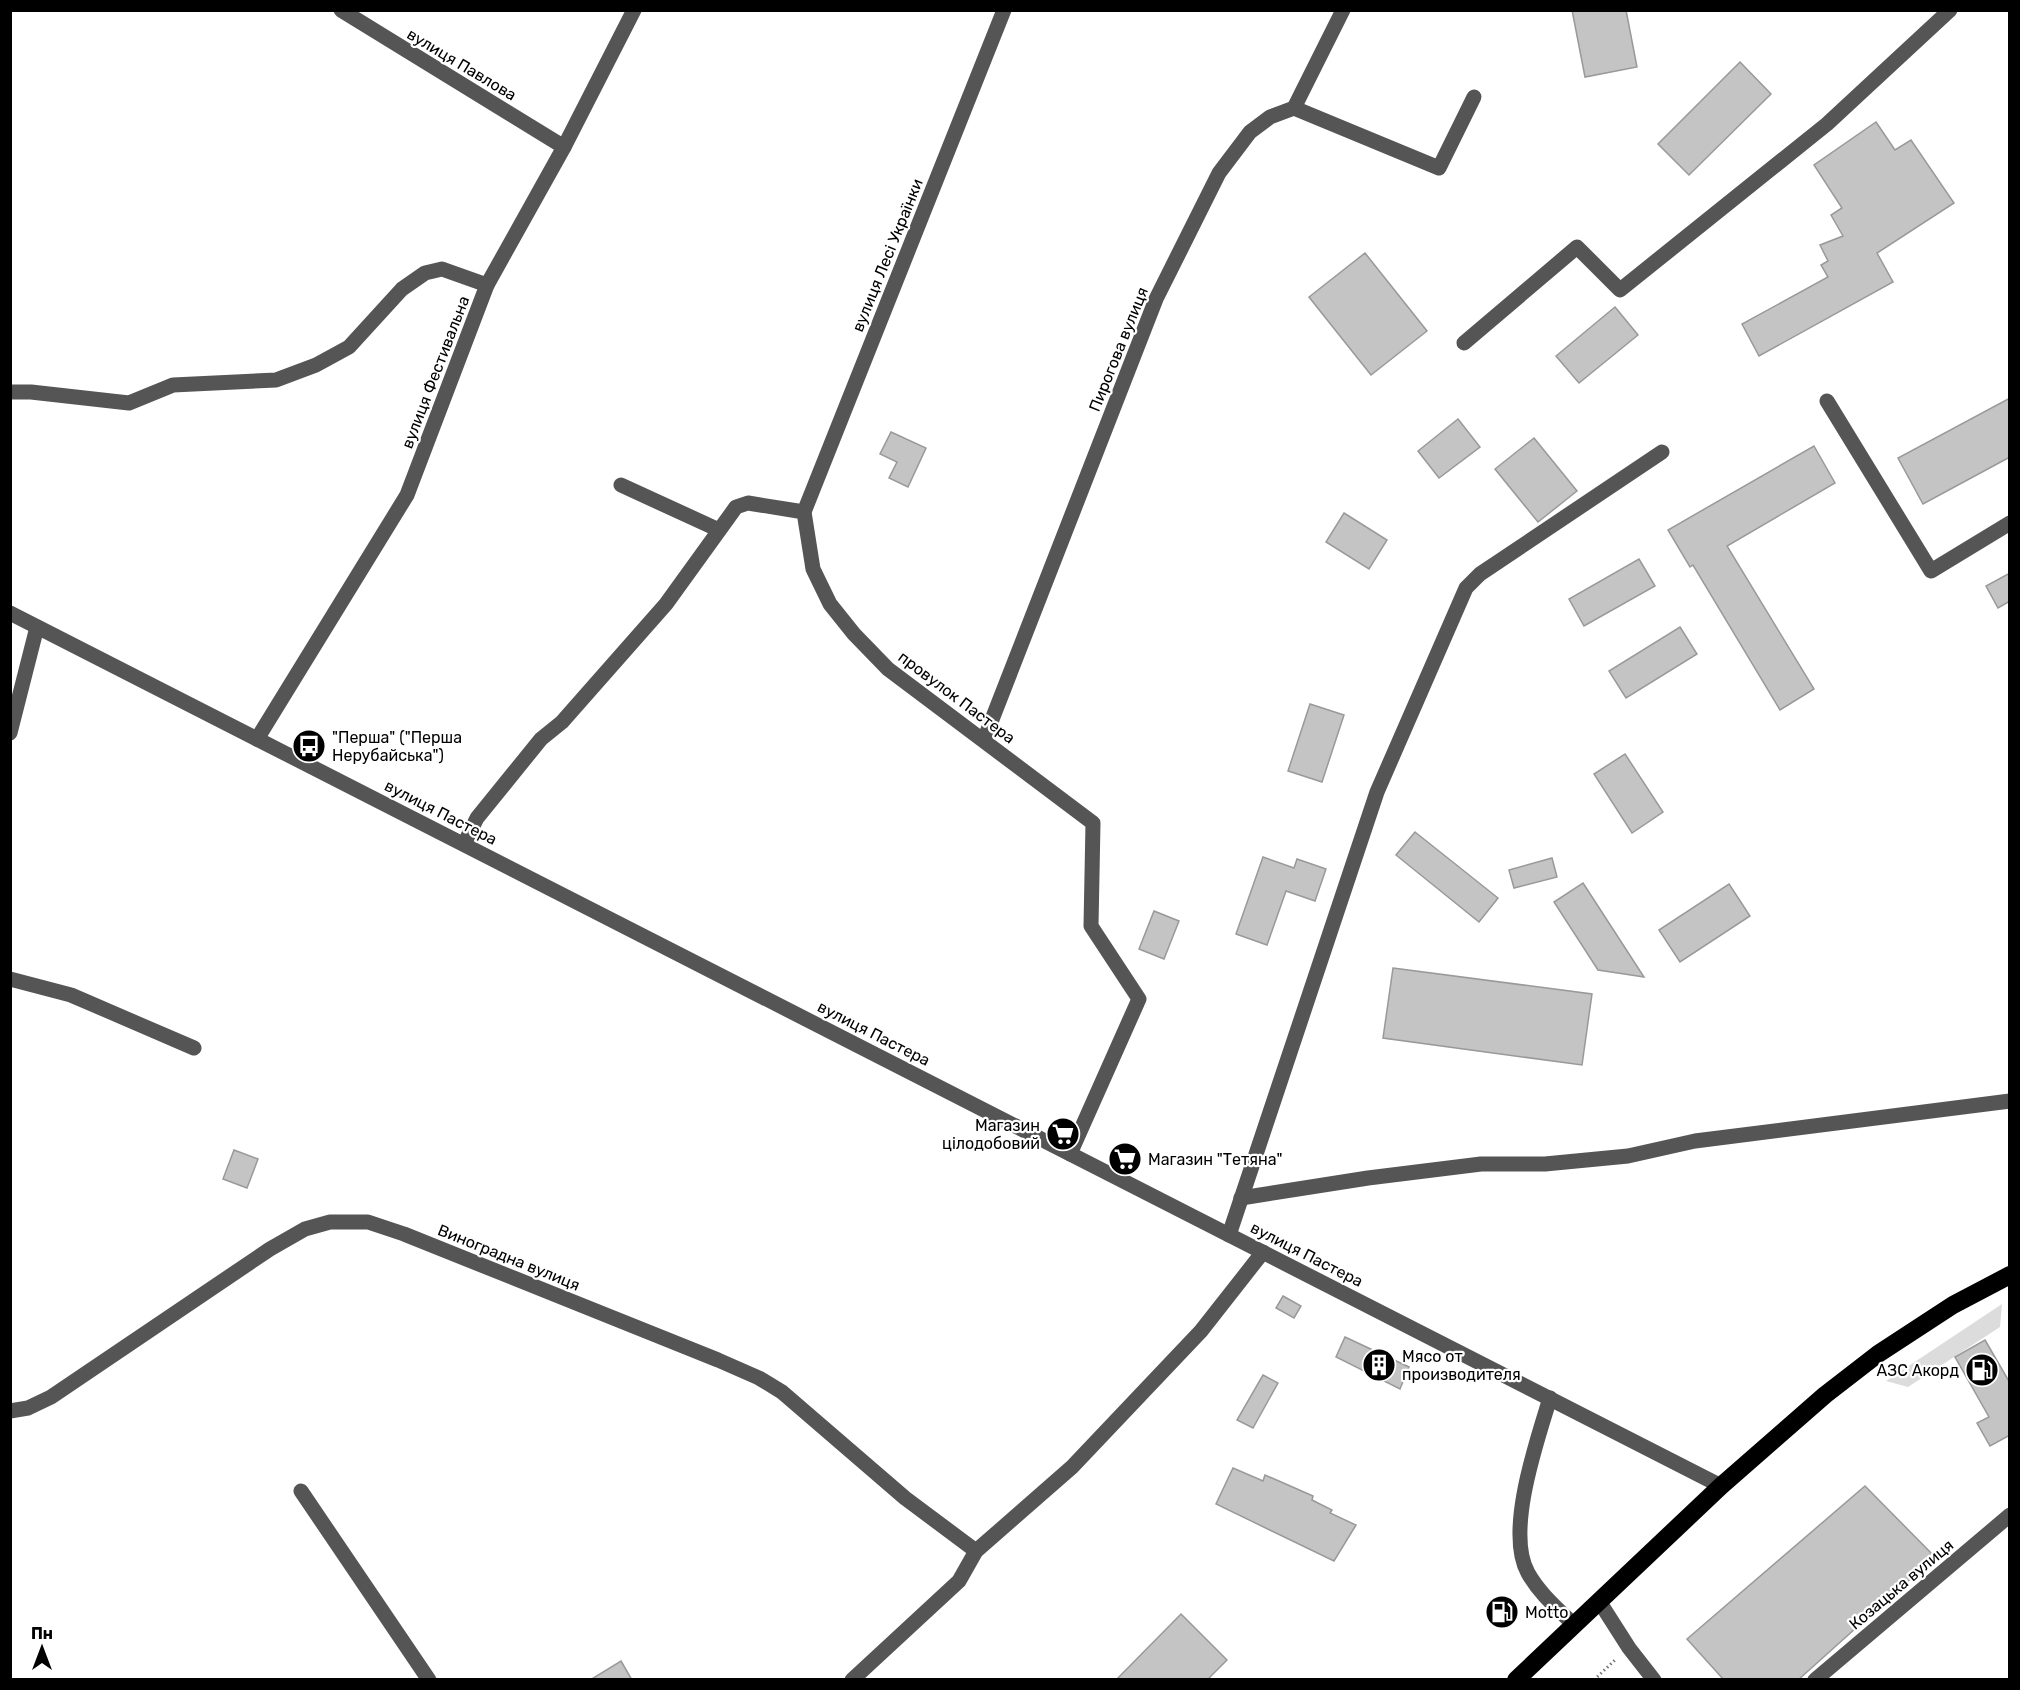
<svg xmlns="http://www.w3.org/2000/svg" width="2020" height="1690" font-family="Rubik,sans-serif">
<style>
.green{fill:#dcdcdc}
.building{fill:#c4c4c4;stroke:#999;stroke-width:1.5}
.lines{fill:none;stroke-linecap:round;stroke-linejoin:round}
.path{stroke:#777;stroke-width:3;stroke-dasharray:1.5 3;stroke-linecap:butt}
.minor{stroke:#555;stroke-width:15}
.highway{stroke:#000;stroke-width:18}
.labels{text-anchor:middle;stroke-width:4.5;stroke-linejoin:round;paint-order:stroke}
.street-label{font-size:16px;fill:#000;stroke:#fff}
.poi-label{font-size:16px;fill:#000;stroke:#fff;text-anchor:start}
</style>
<rect width="100%" height="100%" fill="#fff"/>
<path class="green" d="M2002,1304L2000,1327L1908,1387L1886,1381Z"/>
<g class="building">
<path d="M1572,10H1626L1637,67L1585,77Z"/>
<path d="M1740,62L1771,94L1689,175L1658,144Z"/>
<path d="M1876,122L1895,150L1911,140L1954,203L1877,253L1893,282L1759,356L1742,324L1828,277L1821,265L1828,261L1820,245L1843,236L1831,215L1842,208L1814,165Z"/>
<path d="M1365,253L1427,331L1371,375L1309,297Z"/>
<path d="M1615,307L1638,335L1579,383L1556,356Z"/>
<path d="M2010,398V457L1923,504L1898,458Z"/>
<path d="M1458,419L1480,447L1439,478L1418,451Z"/>
<path d="M891,432L926,448L908,487L889,478L897,462L880,454Z"/>
<path d="M1534,438L1577,491L1538,522L1495,469Z"/>
<path d="M1814,446L1835,483L1727,546L1814,689L1780,710L1693,565L1690,567L1668,530Z"/>
<path d="M1344,513L1387,540L1369,569L1326,542Z"/>
<path d="M1639,559L1655,586L1584,626L1569,599Z"/>
<path d="M2010,573V601L1998,608L1986,586Z"/>
<path d="M1680,627L1697,654L1626,698L1609,671Z"/>
<path d="M1310,704L1344,715L1322,782L1288,771Z"/>
<path d="M1625,754L1663,812L1632,833L1594,774Z"/>
<path d="M1415,832L1498,898L1479,922L1396,855Z"/>
<path d="M1263,857L1294,868L1297,859L1326,869L1315,901L1286,891L1267,945L1236,934Z"/>
<path d="M1552,858L1557,877L1514,888L1509,870Z"/>
<path d="M1583,883L1644,977L1598,970L1554,902Z"/>
<path d="M1729,884L1750,916L1680,962L1659,930Z"/>
<path d="M1154,911L1179,921L1164,959L1139,949Z"/>
<path d="M1393,968L1592,994L1582,1065L1383,1038Z"/>
<path d="M234,1150L258,1159L247,1188L223,1179Z"/>
<path d="M1283,1296L1301,1306L1294,1318L1276,1308Z"/>
<path d="M1345,1337L1409,1367L1400,1389L1336,1357Z"/>
<path d="M1985,1340L2010,1383V1435L1990,1446L1977,1423L1989,1417L1955,1357Z"/>
<path d="M1263,1375L1278,1383L1253,1428L1237,1420Z"/>
<path d="M1233,1468L1263,1481L1265,1475L1313,1496L1312,1500L1332,1510L1330,1513L1356,1525L1334,1561L1216,1504Z"/>
<path d="M1865,1486L1935,1557L1798,1680H1724L1687,1639Z"/>
<path d="M1181,1614L1227,1660L1207,1680H1116Z"/>
<path d="M621,1661L632,1680H590Z"/>
</g>
<g class="lines">
<path class="path" d="M1594,1680L1616,1659"/>
<g class="minor">
<path d="M341,10L564,147"/>
<path d="M1294,108L1439,168L1474,97"/>
<path d="M1464,343L1577,247L1620,290L1827,124L1950,10"/>
<path d="M10,392H31L129,403L173,385L276,380L316,365L349,347L402,289L425,273L442,269L487,285"/>
<path d="M1827,401L1931,571L2010,523"/>
<path d="M621,485L719,530"/>
<path d="M804,512L1004,10"/>
<path d="M10,613L1721,1486"/>
<path d="M10,733L37,627"/>
<path d="M257,739L407,495L487,285L564,147L634,10"/>
<path d="M984,740L1156,299L1219,173L1250,132L1270,117L1294,108L1343,10"/>
<path d="M464,844L477,818L541,739L562,722L666,604L736,507L748,503L804,512L813,569L830,604L854,634L888,669L1093,823L1091,926L1139,999L1070,1154"/>
<path d="M10,979L71,995L194,1048"/>
<path d="M1241,1198L1368,1178L1481,1164H1545L1628,1156L1695,1141L2010,1101"/>
<path d="M1229,1235L1377,792L1466,588L1480,574L1662,452"/>
<path d="M1550,1398C1537,1441 1505,1532 1528,1573C1539,1593 1558,1609 1574,1625"/>
<path d="M10,1411L28,1408L51,1397L270,1249L305,1229L330,1222H368L404,1234L718,1360L759,1378L782,1392L905,1498L976,1551"/>
<path d="M301,1491L429,1680"/>
<path d="M1599,1601L1629,1648L1654,1680"/>
<path d="M852,1680L959,1581L976,1551L1072,1467L1201,1331L1263,1252"/>
<path d="M1815,1680L2010,1515"/>
</g>
<path class="highway" d="M1516,1680L1721,1486L1825,1395L1878,1354L1953,1305L2010,1275"/>
</g>
<defs>
<symbol id="bus-disc" viewBox="-11 -11 22 22"><circle r="9.5" fill="#000" stroke="#fff"/><path d="M-5-6H5V4H4V6H2V4H-2V6H-4V4H-5ZM-3.5-4V0h7V-4ZM-3.5 1.2v1.5H-2V1.2ZM2 1.2v1.5H3.5V1.2Z" fill="#fff"/></symbol>
<symbol id="supermarket-disc" viewBox="-11 -11 22 22"><circle r="9.5" fill="#000" stroke="#fff"/><path d="M-6-5.5h2.5l.6 2H6L4.5 2H-2.5L-4.4-4H-6ZM-1.5 3.2a1.3 1.3 0 1 0 .1 0ZM3 3.2a1.3 1.3 0 1 0 .1 0Z" fill="#fff"/></symbol>
<symbol id="building-disc" viewBox="-11 -11 22 22"><circle r="9.5" fill="#000" stroke="#fff"/><path d="M-4-6H4V6H1V3H-1V6H-4ZM-2.5-4.3h1.7v1.8h-1.7ZM.8-4.3h1.7v1.8H.8ZM-2.5-1h1.7V.8h-1.7ZM.8-1h1.7V.8H.8Z" fill="#fff"/></symbol>
<symbol id="fuel-disc" viewBox="-11 -11 22 22"><circle r="9.5" fill="#000" stroke="#fff"/><path d="M-5.5-6h7V0h2V4h1.3V-2.5L3-4.5l.8-.8L6-3V5H2.5V1h-1V6h-7ZM-4.2-4.7v3.2H.2V-4.7Z" fill="#fff"/></symbol>
</defs>
<g fill-rule="evenodd">
<use href="#bus-disc" x="290" y="727" width="38" height="38"/>
<use href="#supermarket-disc" x="1044" y="1115" width="38" height="38"/>
<use href="#supermarket-disc" x="1106" y="1140" width="38" height="38"/>
<use href="#building-disc" x="1360" y="1346" width="38" height="38"/>
<use href="#fuel-disc" x="1963" y="1351" width="38" height="38"/>
<use href="#fuel-disc" x="1483" y="1593" width="38" height="38"/>
</g>
<g class="labels">
<g class="street-label">
<text transform="translate(462 64) rotate(31)" y="6">вулиця Павлова</text>
<text transform="translate(887 255) rotate(-68)" y="6">вулиця Лесі Українки</text>
<text transform="translate(1118 349) rotate(-68)" y="6">Пирогова вулиця</text>
<text transform="translate(435 372) rotate(-69)" y="6">вулиця Фестивальна</text>
<text transform="translate(957 697) rotate(37)" y="6">провулок Пастера</text>
<text transform="translate(441 812) rotate(27)" y="6">вулиця Пастера</text>
<text transform="translate(874 1033) rotate(27)" y="6">вулиця Пастера</text>
<text transform="translate(1307 1254) rotate(27)" y="6">вулиця Пастера</text>
<text transform="translate(509 1257) rotate(22)" y="6">Виноградна вулиця</text>
<text transform="translate(1901 1584) rotate(-40)" y="6">Козацька вулиця</text>
</g>
<g class="poi-label">
<text x="332" y="743">"Перша" ("Перша<tspan x="332" dy="18">Нерубайська")</tspan></text>
<text x="1040" y="1131" text-anchor="end">Магазин<tspan x="1040" dy="18">цілодобовий</tspan></text>
<text x="1148" y="1165">Магазин "Тетяна"</text>
<text x="1402" y="1362">Мясо от<tspan x="1402" dy="18">производителя</tspan></text>
<text x="1959" y="1376" text-anchor="end">АЗС Акорд</text>
<text x="1525" y="1618">Motto</text>
</g>
</g>
<rect width="2020" height="1690" fill="none" stroke="#000000" stroke-width="24"/>
<g transform="translate(42 1648)" stroke="#ffffff" stroke-width="4.5" paint-order="stroke">
<path d="M0-4.5L10 22L0 15L-10 22Z" fill="#000000"/>
<text y="-9" font-size="16" font-weight="bold" text-anchor="middle" fill="#000000">Пн</text>
</g>
</svg>
